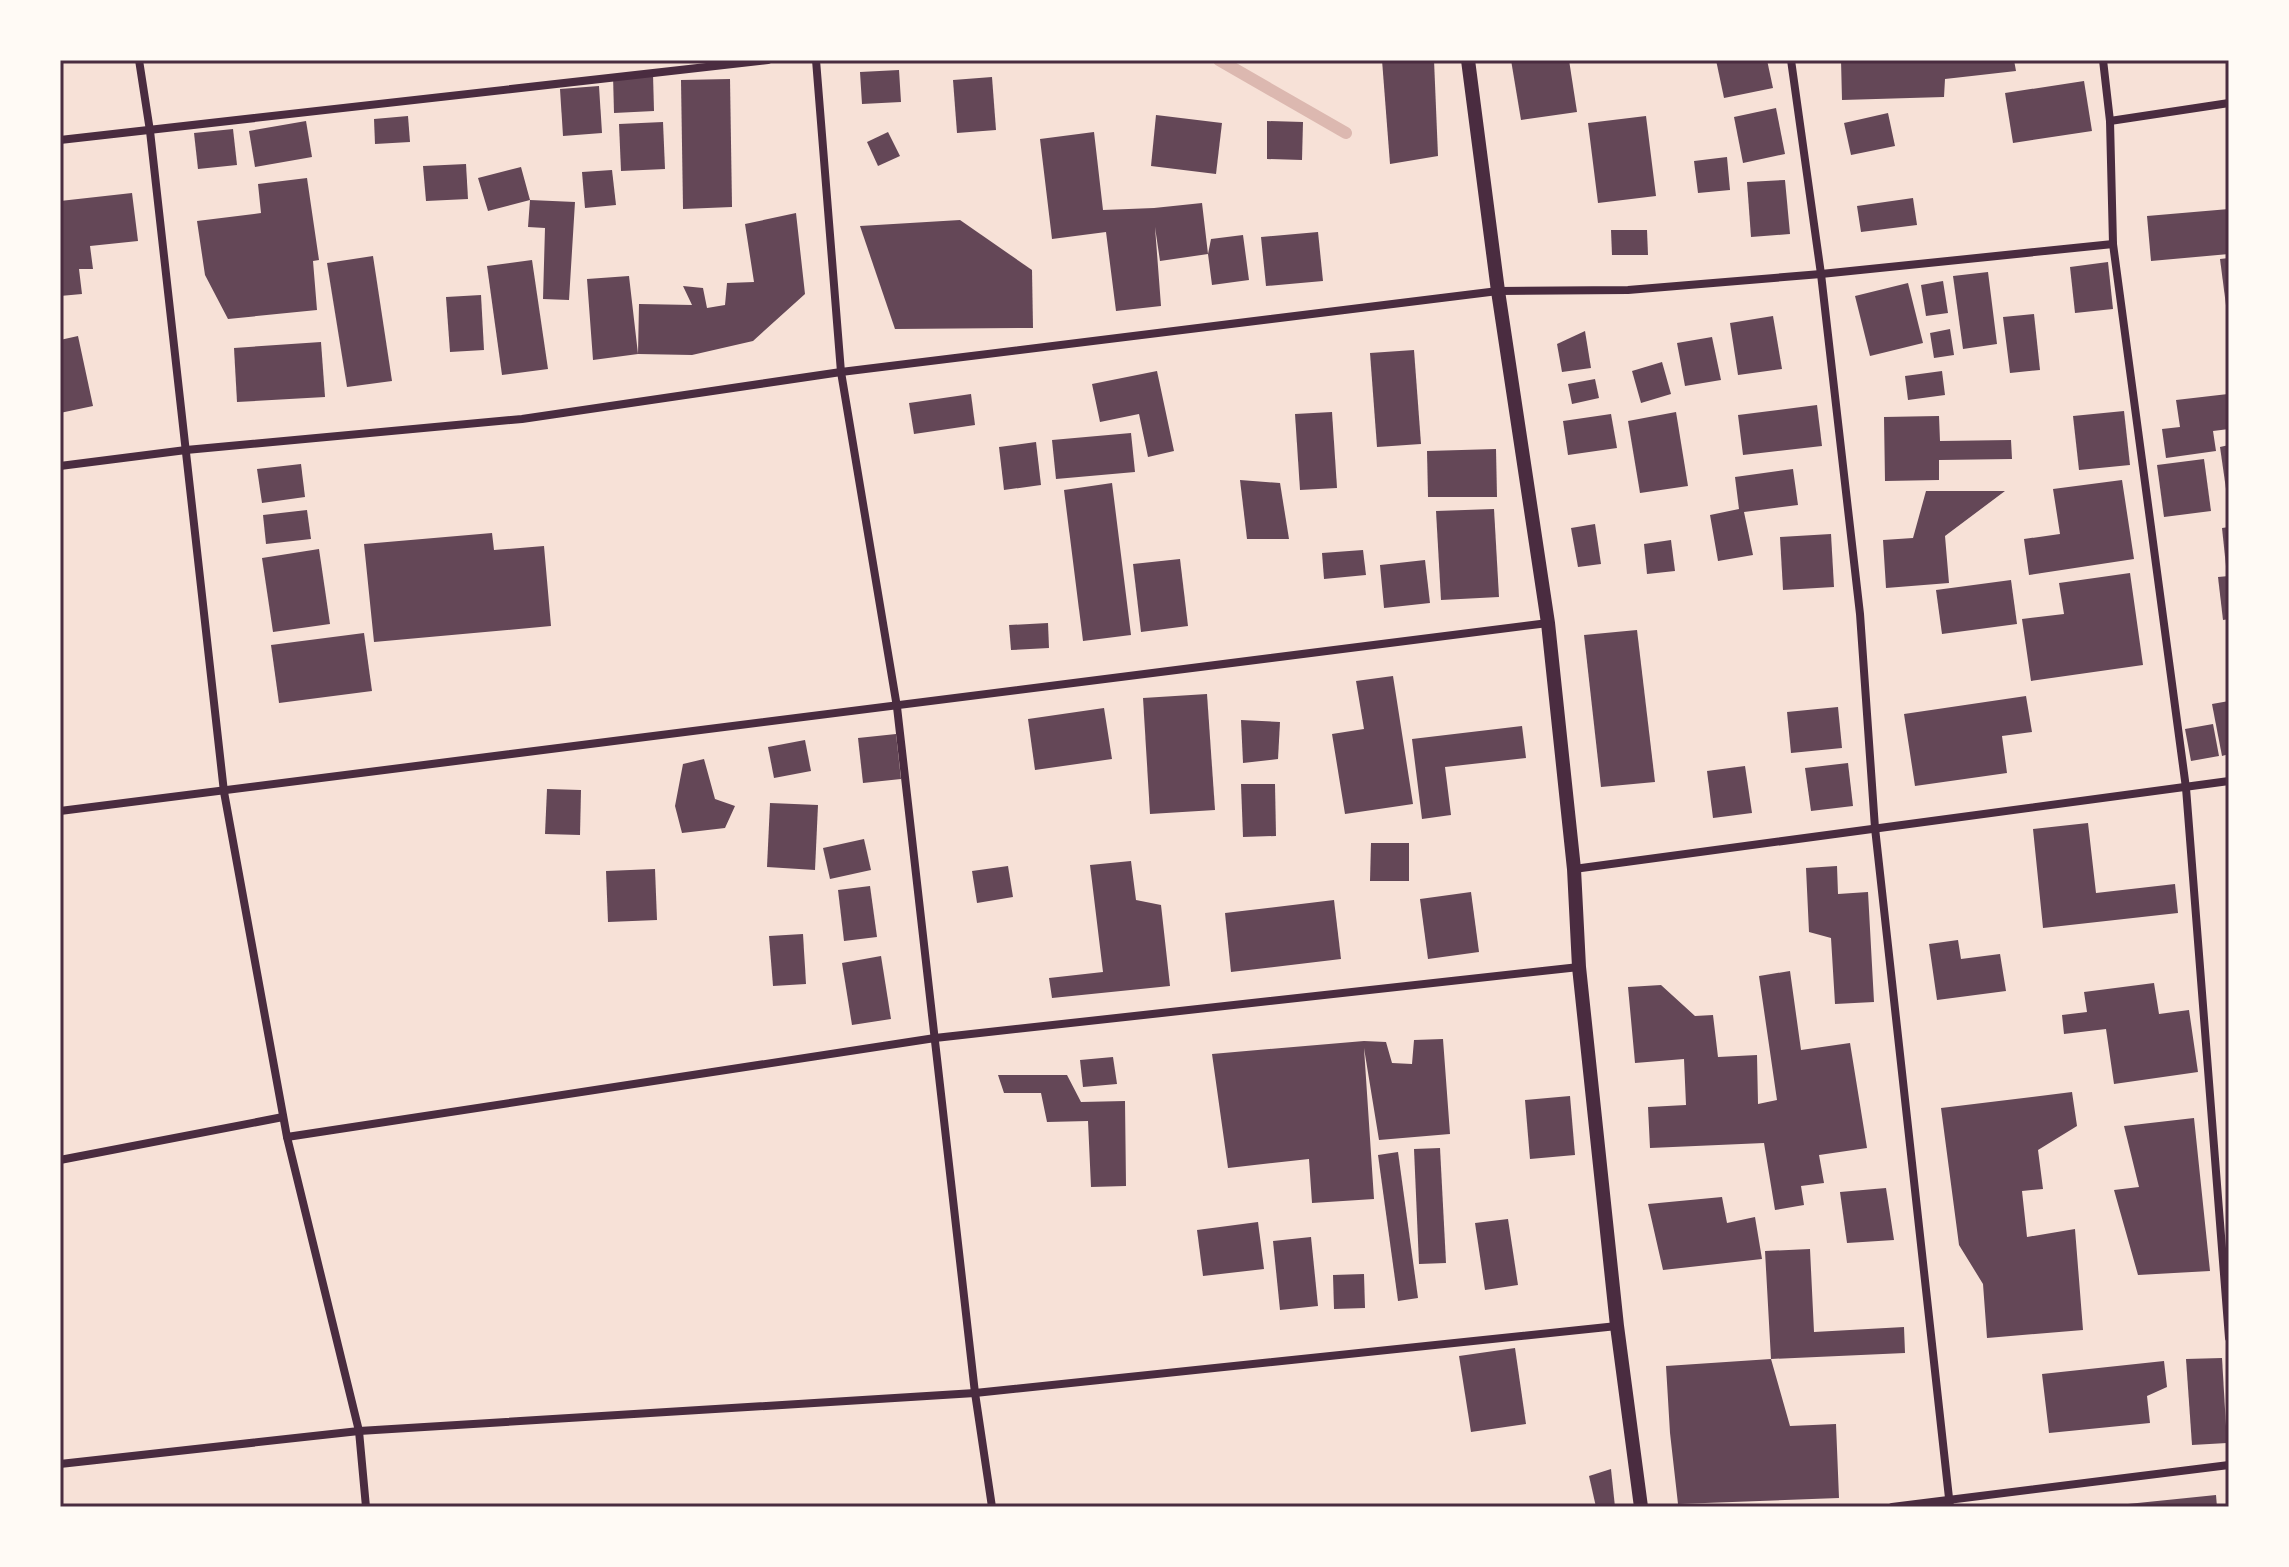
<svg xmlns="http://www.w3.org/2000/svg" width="2289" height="1567" font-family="Rubik,sans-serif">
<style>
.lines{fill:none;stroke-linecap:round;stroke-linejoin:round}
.stream{stroke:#dcb8b0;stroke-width:12}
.building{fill:#644757}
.minor{stroke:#4a2c40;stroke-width:8}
.tertiary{stroke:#4a2c40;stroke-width:14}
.neatline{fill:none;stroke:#4a2c40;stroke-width:3}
</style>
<rect width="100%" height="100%" fill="#f7e1d7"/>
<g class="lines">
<path class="stream" d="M1219,60L1346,133"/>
</g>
<g class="building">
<path d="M1382,60H1434L1438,156L1390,164Z"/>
<path d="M1511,60H1569L1577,112L1521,120Z"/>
<path d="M1716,60H1767L1773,88L1724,98Z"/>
<path d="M1841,60H2014L2016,71L1945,79L1944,97L1842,100Z"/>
<path d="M899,70L901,102L862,104L860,72Z"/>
<path d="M653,74L654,111L614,113L613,75Z"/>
<path d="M992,77L996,130L957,133L953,80Z"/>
<path d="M730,79L732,207L683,209L681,80Z"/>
<path d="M2084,81L2092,131L2013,143L2005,93Z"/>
<path d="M599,86L602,133L563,136L560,89Z"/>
<path d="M1776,108L1785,154L1743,163L1734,117Z"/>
<path d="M1888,113L1895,146L1851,155L1844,123Z"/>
<path d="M1156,115L1222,123L1216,174L1151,166Z"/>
<path d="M408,116L410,142L375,144L374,119Z"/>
<path d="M1646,116L1656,196L1598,203L1588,123Z"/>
<path d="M306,121L312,157L255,167L249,131Z"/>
<path d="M1267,121L1303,122L1302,160L1267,159Z"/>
<path d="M663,122L665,169L621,171L619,124Z"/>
<path d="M233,129L237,165L198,169L194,133Z"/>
<path d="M888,132L900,156L878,166L867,142Z"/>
<path d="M1094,132L1103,210L1154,208L1202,203L1208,254L1211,239L1243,235L1249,280L1212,285L1208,254L1160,261L1155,227L1161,306L1116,311L1106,232L1052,239L1040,139Z"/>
<path d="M1727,157L1730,190L1698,193L1694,161Z"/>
<path d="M466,164L468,199L426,201L423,166Z"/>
<path d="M521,167L530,200L575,202L569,300L543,299L545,228L528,227L530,200L488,211L478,178Z"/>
<path d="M612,170L616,205L585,208L582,172Z"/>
<path d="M307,178L319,260L313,261L317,310L228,319L205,275L197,221L261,213L258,184Z"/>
<path d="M1785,180L1790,234L1751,237L1747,182Z"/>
<path d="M132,193L138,241L90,246L93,269H79L82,294L60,296V201Z"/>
<path d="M1913,198L1917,225L1861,232L1857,206Z"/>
<path d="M2229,209V254L2151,261L2147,216Z"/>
<path d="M796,213L805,294L753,341L692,355L638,354L593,360L587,279L629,276L638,354L639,304L692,305L683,286L703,288L707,308L725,305L727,283L754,282L745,224Z"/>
<path d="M960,220L1032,270L1033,328L895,329L860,226Z"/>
<path d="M1611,230H1647L1648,255H1612Z"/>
<path d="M1318,232L1323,281L1266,286L1261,237Z"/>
<path d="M373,256L392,381L347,387L327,263Z"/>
<path d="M2229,258V312L2227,313L2220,259Z"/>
<path d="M532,260L548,369L502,375L487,266Z"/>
<path d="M2108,262L2113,309L2075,313L2070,267Z"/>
<path d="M1988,272L1997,344L1963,349L1953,276Z"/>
<path d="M1943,281L1948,313L1926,316L1921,285Z"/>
<path d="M1908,283L1923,343L1870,356L1855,296Z"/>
<path d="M481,295L484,350L450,352L446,297Z"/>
<path d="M2034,314L2040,370L2010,373L2003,317Z"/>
<path d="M1773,316L1782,369L1738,375L1730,323Z"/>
<path d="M1950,329L1954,355L1934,358L1930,333Z"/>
<path d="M1585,331L1591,368L1562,372L1557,344Z"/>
<path d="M78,336L93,406L60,413V340Z"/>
<path d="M1712,337L1721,380L1685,386L1677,343Z"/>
<path d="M321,342L325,397L237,402L234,348Z"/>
<path d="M1414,350L1421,444L1377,447L1370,353Z"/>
<path d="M1662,362L1671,394L1641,403L1632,371Z"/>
<path d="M1157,371L1174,451L1148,457L1139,414L1100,422L1092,384Z"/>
<path d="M1942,371L1945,395L1908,400L1905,376Z"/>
<path d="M1595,379L1599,398L1572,404L1568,384Z"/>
<path d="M971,394L975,425L914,434L909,403Z"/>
<path d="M2228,394L2229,429L2213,431L2216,451L2166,458L2162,429L2180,427L2176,400Z"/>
<path d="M1817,405L1822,446L1743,455L1738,415Z"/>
<path d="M2124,411L2130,465L2079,470L2073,416Z"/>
<path d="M1332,412L1337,488L1300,490L1295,414Z"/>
<path d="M1676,412L1688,486L1640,493L1628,421Z"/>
<path d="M1611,414L1617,448L1568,455L1563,421Z"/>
<path d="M1939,416L1940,441L2011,440L2012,459L1939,460V480L1885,481L1884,417Z"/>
<path d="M1131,433L1135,472L1056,479L1052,440Z"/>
<path d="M1036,442L1041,485L1004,490L999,447Z"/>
<path d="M2229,445V496H2227L2220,447Z"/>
<path d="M1496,449L1497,497H1428L1427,451Z"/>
<path d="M2204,459L2211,511L2164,517L2157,465Z"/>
<path d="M301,464L305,497L262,503L257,469Z"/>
<path d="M1793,469L1798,505L1744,512L1753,555L1718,561L1710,515L1739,509L1735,477Z"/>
<path d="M1240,480L1280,483L1289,539H1247Z"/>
<path d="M2122,480L2134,559L2029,575L2024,539L2060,534L2053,489Z"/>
<path d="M1112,483L1131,635L1083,641L1064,490Z"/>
<path d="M1926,491H2005L1945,536L1949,583L1886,588L1883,540L1913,538Z"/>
<path d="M1494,509L1499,597L1441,600L1436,511Z"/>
<path d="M307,510L311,539L266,544L263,515Z"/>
<path d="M1595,524L1601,564L1578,567L1571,528Z"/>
<path d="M2229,527V566H2226L2222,528Z"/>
<path d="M492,533L494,550L544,546L551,626L374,642L364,544Z"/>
<path d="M1831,534L1834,587L1783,590L1780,537Z"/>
<path d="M1671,540L1675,571L1647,574L1644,544Z"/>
<path d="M319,549L330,624L273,632L262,558Z"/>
<path d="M1363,550L1366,575L1324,579L1322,553Z"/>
<path d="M1180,559L1188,626L1141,632L1133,564Z"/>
<path d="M1425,560L1430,603L1384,608L1380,565Z"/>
<path d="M2130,573L2143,665L2031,681L2022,619L2064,614L2059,583Z"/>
<path d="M2229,576V619L2223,620L2218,577Z"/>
<path d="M2011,580L2017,624L1942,634L1936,590Z"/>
<path d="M1048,623L1049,648L1011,650L1009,625Z"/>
<path d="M1637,630L1655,782L1601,787L1584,635Z"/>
<path d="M364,633L372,691L279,703L271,645Z"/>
<path d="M1393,676L1413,804L1345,814L1332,734L1364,729L1356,681Z"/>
<path d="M1207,694L1215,810L1150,814L1143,698Z"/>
<path d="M2026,696L2032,732L2002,736L2007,773L1915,786L1904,714Z"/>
<path d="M2229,701V754L2222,756L2212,704Z"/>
<path d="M1838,707L1842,748L1791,753L1787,712Z"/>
<path d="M1104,708L1112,759L1035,770L1028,719Z"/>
<path d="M1241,720L1280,722L1278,759L1243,763Z"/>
<path d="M2213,724L2219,756L2191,761L2185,729Z"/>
<path d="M1522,726L1526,758L1445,767L1451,815L1422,819L1412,739Z"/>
<path d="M896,734L901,779L863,783L858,738Z"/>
<path d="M805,740L811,771L774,778L768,747Z"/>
<path d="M704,759L715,799L735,806L725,828L682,833L675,806L683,764Z"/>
<path d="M1848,763L1853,806L1811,811L1805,768Z"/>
<path d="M1745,766L1752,813L1713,818L1707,771Z"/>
<path d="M1241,784H1275L1276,836L1243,837Z"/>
<path d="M547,789L581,790L580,835L545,834Z"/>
<path d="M770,803L818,805L815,870L767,867Z"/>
<path d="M2088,823L2096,893L2175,884L2178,913L2043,928L2033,829Z"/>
<path d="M864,839L871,870L830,879L823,848Z"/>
<path d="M1371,843H1409V881H1370Z"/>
<path d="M1131,861L1136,900L1161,905L1170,986L1052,998L1049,978L1103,972L1090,865Z"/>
<path d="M1008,866L1013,897L977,903L972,871Z"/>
<path d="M1837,866L1838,894L1868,892L1874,1002L1835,1004L1831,938L1809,932L1806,868Z"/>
<path d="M655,869L657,920L608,922L606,871Z"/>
<path d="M870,886L877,937L844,941L838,890Z"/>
<path d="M1471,892L1479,952L1428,959L1420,899Z"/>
<path d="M1334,900L1341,959L1231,972L1225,913Z"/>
<path d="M803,934L806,984L773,986L769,936Z"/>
<path d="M1958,940L1961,959L2000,954L2006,991L1937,1000L1929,944Z"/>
<path d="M881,956L891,1019L852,1025L842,963Z"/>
<path d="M1790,971L1801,1050L1850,1043L1867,1148L1819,1155L1824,1183L1801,1186L1804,1205L1775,1210L1764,1143L1650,1148L1648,1107L1686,1105L1684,1059L1635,1063L1628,987L1661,985L1695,1016L1713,1015L1718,1057L1757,1055L1758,1104L1777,1100L1759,976Z"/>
<path d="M2154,983L2159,1014L2189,1010L2198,1072L2114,1084L2106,1029L2064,1034L2062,1015L2087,1012L2084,992Z"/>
<path d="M1443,1039L1450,1134L1379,1140L1364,1048L1374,1199L1312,1203L1309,1159L1228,1168L1212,1054L1364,1041L1386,1042L1392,1063L1412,1064L1414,1040Z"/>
<path d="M1113,1057L1117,1084L1083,1087L1080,1060Z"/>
<path d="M998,1075H1067L1081,1102L1125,1101L1126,1186L1091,1187L1088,1121L1047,1122L1041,1093H1004Z"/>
<path d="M2072,1092L2077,1126L2038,1150L2043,1189L2022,1191L2027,1237L2075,1229L2083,1330L1987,1338L1983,1284L1959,1245L1941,1108Z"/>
<path d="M1570,1096L1575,1155L1530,1159L1525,1100Z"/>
<path d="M2194,1118L2210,1271L2138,1275L2114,1190L2139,1187L2124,1126Z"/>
<path d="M1440,1148L1446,1263L1419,1264L1414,1149Z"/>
<path d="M1398,1152L1418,1298L1398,1301L1378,1155Z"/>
<path d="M1886,1188L1894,1240L1847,1243L1840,1192Z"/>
<path d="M1722,1197L1727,1223L1755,1217L1762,1259L1663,1270L1648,1204Z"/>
<path d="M1508,1219L1518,1285L1485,1290L1475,1223Z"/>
<path d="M1258,1222L1264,1269L1203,1276L1197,1230Z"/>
<path d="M1311,1237L1318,1306L1280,1310L1273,1241Z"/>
<path d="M1810,1249L1814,1332L1904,1327L1905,1353L1771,1359L1765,1251Z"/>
<path d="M1364,1274L1365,1308L1334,1309L1333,1275Z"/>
<path d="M1515,1348L1526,1424L1471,1432L1459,1356Z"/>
<path d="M2222,1358L2227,1443L2192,1445L2186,1359Z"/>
<path d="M1771,1359L1790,1426L1836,1424L1839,1498L1678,1504L1670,1433L1666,1366Z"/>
<path d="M2164,1361L2167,1387L2147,1396L2150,1423L2049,1433L2042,1374Z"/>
<path d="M1611,1469L1615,1507H1596L1589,1476Z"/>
<path d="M2216,1495L2217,1507H2118V1505Z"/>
</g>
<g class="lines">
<g class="minor">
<path d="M139,60L150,131L224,792L287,1137L359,1431L366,1507"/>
<path d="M816,60L841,372L897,707L975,1393L992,1507"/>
<path d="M1791,60L1821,274L1860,614L1875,828L1950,1507"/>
<path d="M2103,60L2110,121L2113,244L2186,788L2229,1338"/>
<path d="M2110,121L2229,103"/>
<path d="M60,140L768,60"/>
<path d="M60,466L186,450L522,419L841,372L1498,291L1628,290L1821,274L2113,244"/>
<path d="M60,811L1548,623"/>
<path d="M1574,869L2229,781"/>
<path d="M287,1137L935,1038L1579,967"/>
<path d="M60,1160L283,1117"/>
<path d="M60,1464L359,1431L975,1393L1617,1326"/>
<path d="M1892,1507L2229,1465"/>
</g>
<path class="tertiary" d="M1468,60L1498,291L1548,623L1574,869L1579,967L1617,1326L1641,1507"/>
</g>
<rect width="2289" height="1567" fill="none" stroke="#fffaf5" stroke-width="124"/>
<rect x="62" y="62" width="2165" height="1443" class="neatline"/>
</svg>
